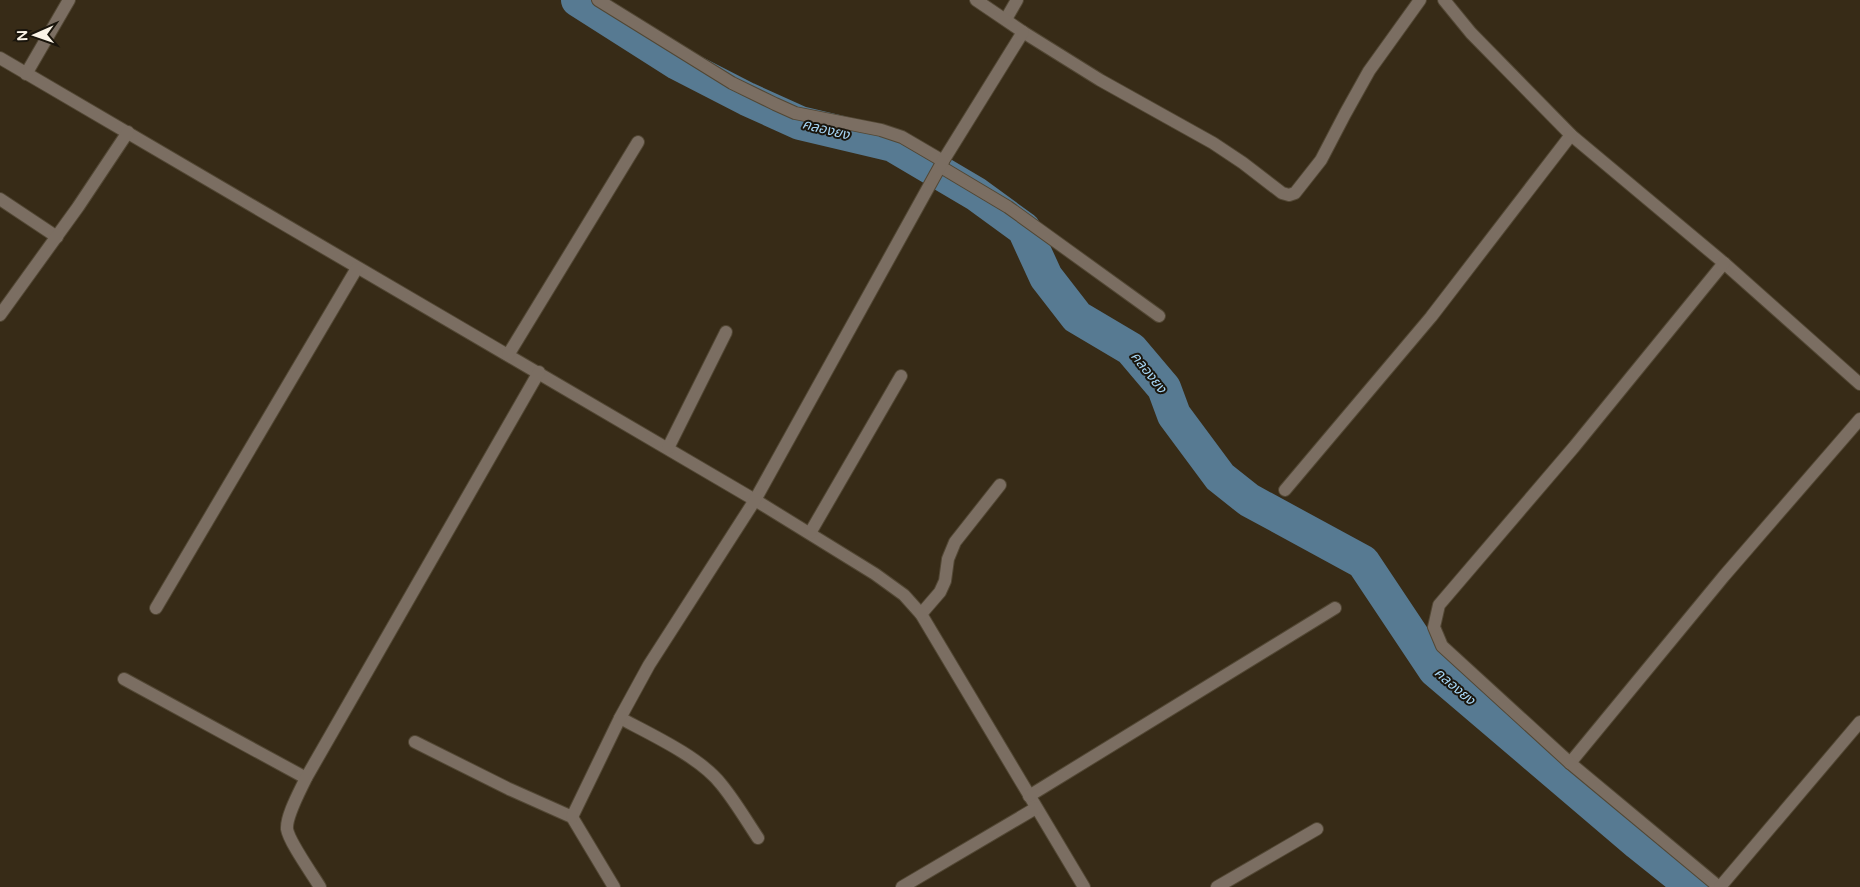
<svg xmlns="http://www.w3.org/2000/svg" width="1860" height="887" font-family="'Varela Round','Noto Sans Thai',sans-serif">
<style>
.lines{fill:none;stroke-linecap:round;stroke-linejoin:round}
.canal{stroke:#577a92;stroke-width:34}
.lane-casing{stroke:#524734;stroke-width:14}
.street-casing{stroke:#524734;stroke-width:14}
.lane{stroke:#7b6e62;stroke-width:12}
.street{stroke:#7b6e62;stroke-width:12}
.labels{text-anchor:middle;stroke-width:4;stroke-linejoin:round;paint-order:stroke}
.water-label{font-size:14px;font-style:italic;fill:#a7d7f7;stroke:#1a150c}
</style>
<rect width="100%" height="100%" fill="#372b17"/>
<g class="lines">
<path class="canal" d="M578,0L677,63L747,99L800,123L893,145L976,194L1024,229L1046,277L1077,317L1131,349L1164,388L1174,415L1220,477L1249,500L1363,562L1435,670L1638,843L1693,887"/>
<defs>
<g id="lane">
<path d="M598,0L732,83L775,104L795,113L881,130L902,137L943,161"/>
<path d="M1006,19L1017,0"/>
<path d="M0,58L755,500L875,574L904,595L921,614L1084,887"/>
<path d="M26,74L69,0"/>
<path d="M941,167L1008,207L1159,316"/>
<path d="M0,199L57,237"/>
<path d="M0,315L78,207L128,132"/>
<path d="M508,355L638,142"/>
<path d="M668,448L726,332"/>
<path d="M810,533L901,376"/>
<path d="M156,608L357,268"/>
<path d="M921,614L940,592L945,581L948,559L955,542L1000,485"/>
<path d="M124,679L306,778"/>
<path d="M620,718C650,734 700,757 721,784C735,801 746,820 758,838"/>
<path d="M1029,796L1335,608"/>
<path d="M320,887C313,875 289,842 287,829C286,816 300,791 306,778L539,372"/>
<path d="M902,887L1036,808"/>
<path d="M1217,887L1317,829"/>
</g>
<g id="street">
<path d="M1444,0L1471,33L1571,135L1724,263L1860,384"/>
<path d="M1023,32L1100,80L1213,143L1243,163L1282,193L1289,195L1295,193L1321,160L1345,114L1369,71L1420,0"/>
<path d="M1285,490L1431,317L1571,135"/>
<path d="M415,742L509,789L572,817L614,887"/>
<path d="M1570,763L1724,576L1860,419"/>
<path d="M572,817L620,718L649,665L755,500L943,161L1023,32L976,0"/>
<path d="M1719,887L1570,763L1442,646L1434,627L1439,605L1574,447L1724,263"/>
<path d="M1720,887L1860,722"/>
</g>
</defs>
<use href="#lane" class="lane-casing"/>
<use href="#street" class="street-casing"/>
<use href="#lane" class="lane"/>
<use href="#street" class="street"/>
</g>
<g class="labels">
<g class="water-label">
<text transform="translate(826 129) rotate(14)" y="5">คลองยง</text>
<text transform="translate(1149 372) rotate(52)" y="5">คลองยง</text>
<text transform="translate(1455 686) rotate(41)" y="5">คลองยง</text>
</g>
</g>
<g transform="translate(35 35) rotate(268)" stroke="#1a150c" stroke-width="4" paint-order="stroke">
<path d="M0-4L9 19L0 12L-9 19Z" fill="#faf3e6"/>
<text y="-8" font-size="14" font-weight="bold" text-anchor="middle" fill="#faf3e6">N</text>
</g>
</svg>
